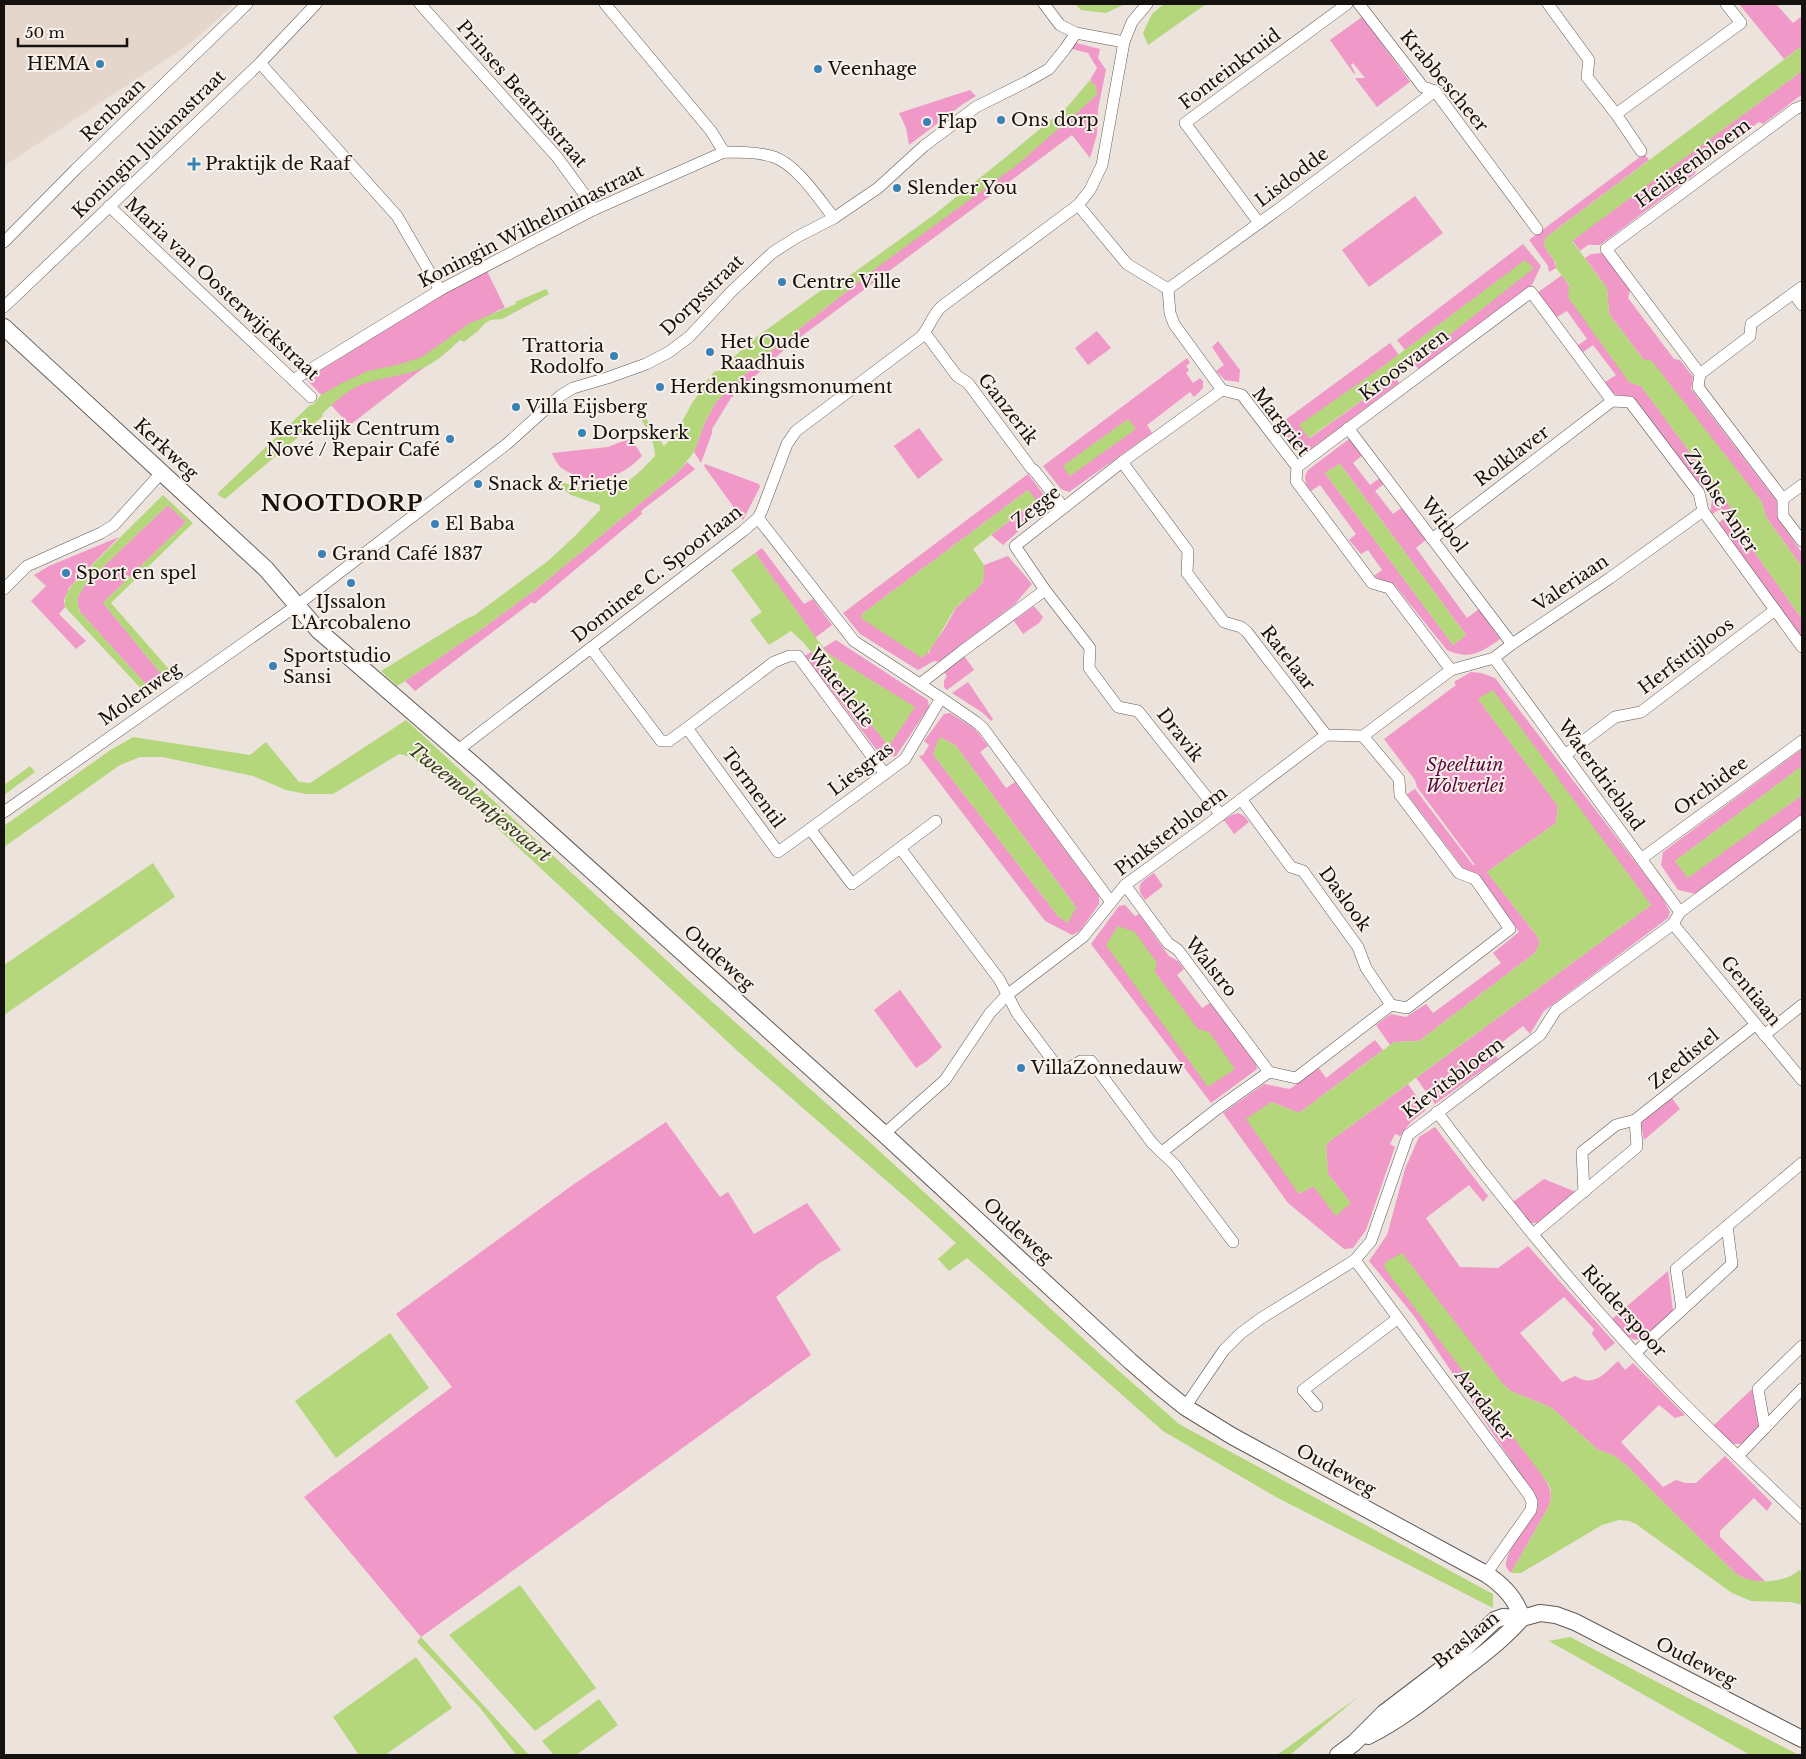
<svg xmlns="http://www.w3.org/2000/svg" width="1806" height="1759" font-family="'Libre Baskerville',serif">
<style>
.built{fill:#e5d6cb}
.green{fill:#f098c7;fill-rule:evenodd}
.water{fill:#b4d77c}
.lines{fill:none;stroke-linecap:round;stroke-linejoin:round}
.street-casing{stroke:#615a55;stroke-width:12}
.secondary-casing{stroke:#615a55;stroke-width:18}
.street{stroke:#fff;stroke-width:11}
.secondary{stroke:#fff;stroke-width:16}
.poi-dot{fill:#3982b6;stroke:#f9f0ea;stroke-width:2}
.labels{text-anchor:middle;stroke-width:4;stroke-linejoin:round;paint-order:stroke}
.poi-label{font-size:18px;fill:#14110f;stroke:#f9f0ea;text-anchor:start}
.street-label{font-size:18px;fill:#14110f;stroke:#f9f0ea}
.park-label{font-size:18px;font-style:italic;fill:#5b0a3e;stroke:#f9f0ea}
.water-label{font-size:19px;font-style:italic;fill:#313f19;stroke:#f9f0ea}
.district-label{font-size:22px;font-weight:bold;letter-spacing:1px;fill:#14110f;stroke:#f9f0ea}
</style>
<rect width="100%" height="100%" fill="#ece3dd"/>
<path class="built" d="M4,4H234L191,43L4,166Z"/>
<g class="green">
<path d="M1739,4H1776L1793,23L1802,16V46L1784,59Z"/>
<path d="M1362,17L1410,82L1377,107L1355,78H1365L1353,63L1351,65L1355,73L1354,74L1330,40Z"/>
<path d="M1076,43L1100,49L1098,58L1106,70L1098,109L1097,134L1090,158L1072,135L787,347L731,398L712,429V433L701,463L694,452L705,422L716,402L761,359L871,272L1096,87L1090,80L1097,68L1088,53L1072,49Z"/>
<path d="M1802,71V96H1800L1763,124L1759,122L1696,168L1695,174L1600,245H1588L1580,251L1572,240Z"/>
<path d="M970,90L976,96L963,104L909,145L906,128L899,113Z"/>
<path d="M1644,154L1649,160L1545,238C1543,255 1555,254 1556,268L1549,272L1548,266L1529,240Z"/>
<path d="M1415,196L1443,233L1369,287L1342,250Z"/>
<path d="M1523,244L1541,266L1532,285L1419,370L1414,363L1533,268L1525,261L1405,350L1397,340Z"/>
<path d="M1603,253L1630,290L1628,298L1674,359L1680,360L1693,377L1691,389L1778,503L1777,517L1802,553V567L1766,517L1762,502L1643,359L1609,314L1607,288L1585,258L1591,254Z"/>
<path d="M486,269L505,308L497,311L350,425L306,379C366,343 425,304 486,269Z"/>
<path d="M1562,275L1629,382L1641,386L1729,505L1736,526L1802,619V639L1717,525L1724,518L1718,510L1710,516L1712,500L1632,397L1613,394L1605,382L1616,375L1593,345L1583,352L1578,345L1587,339L1567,311L1557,317L1537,293Z"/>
<path d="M1097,331L1111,348L1088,365L1075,348Z"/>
<path d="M1218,341L1240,370L1239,382L1225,380L1216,371L1224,365L1212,347Z"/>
<path d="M1390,343L1399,355L1300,426L1310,438L1407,368L1409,370L1397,379L1399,383L1309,451C1294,453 1286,436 1277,426Z"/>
<path d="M1187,358L1190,363L1186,366L1189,370L1186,373L1193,383L1200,378L1203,381V388L1194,397L1190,392L1147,425L1152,433L1069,492L1061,489L1043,466ZM1128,419L1070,476L1064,466Z"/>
<path d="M919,428L943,460L918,479L894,446Z"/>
<path d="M631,438L642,456C625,474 603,484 578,476C572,474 565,471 560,467C557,463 554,458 552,453L608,447Z"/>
<path d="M1349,439L1364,454L1353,463L1370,485L1380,478L1385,483L1375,491L1393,514L1404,506L1427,539L1416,548L1467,618L1479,609L1500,639C1481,653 1469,660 1447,650L1393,583L1383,582L1374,576L1382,570L1368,550L1361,554L1349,540L1356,534L1320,485L1311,491L1306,484L1305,476L1308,470ZM1340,464L1466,635L1453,645L1325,473Z"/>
<path d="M687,462L695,469L694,470L641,511L642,514L534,604L532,602L415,691L405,681L476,633L535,590L678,472Z"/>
<path d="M705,464L759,484L760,487L743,520L704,466Z"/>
<path d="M1028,474L1048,500L1047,506L1003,545L991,535L1036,501L1028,490L862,614L929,653L932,645L943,631L956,608L983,582L984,565L1008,556L1032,584L1015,604L938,662L934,661L918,670L860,634L843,613Z"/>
<path d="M168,505L186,522L103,603L167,681L152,691L80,612L77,599L86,583Z"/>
<path d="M119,537L69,588L64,600L65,607L59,614L86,641L76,649L31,601L46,586L34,575L49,566Z"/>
<path d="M762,548L804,604L813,599L832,625L815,638L755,553Z"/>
<path d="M1034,606L1043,617L1039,623L1023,634L1014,621Z"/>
<path d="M836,640L928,700L929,707L896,756L882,757L805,656L811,652L889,746L914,707L827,653L823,648Z"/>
<path d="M965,657L974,670L947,690L944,687V681L947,676L944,672Z"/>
<path d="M1471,672L1481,673L1495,678L1662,897L1670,912L1668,918L1544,1011L1530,1034L1523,1026L1492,1050L1498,1059L1435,1104L1416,1078L1651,905L1478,699L1558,806L1556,823L1487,872L1538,937L1540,944L1535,953L1419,1041L1395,1042L1390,1045L1376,1025L1391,1014L1406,1017L1426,1004L1433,1013L1501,963L1493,953L1519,932L1480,877L1464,869L1407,794L1415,789L1473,865H1475L1417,787L1415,780L1384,739L1456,685L1454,682Z"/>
<path d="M968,682L993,719L991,721L983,713L952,693Z"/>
<path d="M950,713L975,729L988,746L980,752L1006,788L1015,782L1099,896V904L1080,931L1072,935L1045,921L919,756L923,755L929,745L924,741L944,714ZM942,738L956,746L1076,907L1067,922L1058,916L935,757Z"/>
<path d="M1802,749V766L1675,861L1688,877L1802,795V815L1696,894L1678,890L1661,865L1663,852Z"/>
<path d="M1238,813L1244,816L1249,822L1234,834L1224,820L1232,815Z"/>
<path d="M1154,873L1163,886L1145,900C1134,885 1141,882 1154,873Z"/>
<path d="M1125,905L1135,916L1139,914L1169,956L1178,961L1184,969L1177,975L1202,1008L1210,1003L1256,1064L1257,1069L1211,1103L1091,944L1119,906Z"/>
<path d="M900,990L942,1047L927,1061L916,1068L874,1010Z"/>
<path d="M1375,1040L1383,1050L1299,1113L1271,1102L1299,1194L1313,1186L1351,1203L1328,1174L1326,1144L1408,1084L1426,1110L1411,1122L1400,1136L1395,1134L1390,1144L1395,1147L1366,1230L1353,1248L1344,1249L1288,1203L1223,1113L1264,1084L1290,1089L1319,1068L1326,1078Z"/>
<path d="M1672,1098L1680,1109L1644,1140L1641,1125L1644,1118Z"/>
<path d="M666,1122L720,1197L728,1192L754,1234L807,1203L841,1250L818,1264L776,1297L811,1355L421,1637L304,1497L452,1387L396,1314L574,1184Z"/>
<path d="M1435,1127L1488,1196L1483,1202L1469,1185L1426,1218L1460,1267L1498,1268L1528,1246L1615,1343L1605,1351L1592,1334L1594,1329L1564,1297L1520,1333L1562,1382L1575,1376C1594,1388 1604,1374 1618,1361L1625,1370L1633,1363L1685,1415L1675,1418L1659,1405L1621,1442L1663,1487L1676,1480L1685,1483H1696L1725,1456L1772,1503L1767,1511L1754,1498L1720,1531V1537L1765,1581C1753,1582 1745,1580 1735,1573L1625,1464L1611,1454L1598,1450L1552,1408L1511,1391L1503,1384L1542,1475C1550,1486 1553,1493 1549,1506L1511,1573C1509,1571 1507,1569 1506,1566C1504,1554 1530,1517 1538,1506L1533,1493L1414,1316L1369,1261L1387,1235L1405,1169L1419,1137Z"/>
<path d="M1544,1179L1576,1192L1539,1223H1529L1513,1202Z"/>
<path d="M1668,1271L1673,1310L1643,1339C1628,1343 1621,1329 1612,1319Z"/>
<path d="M1752,1389L1759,1428L1743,1444H1731L1713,1426Z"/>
</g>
<g class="water">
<path d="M1075,4H1125L1106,13L1081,10Z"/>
<path d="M1164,4H1206L1148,45L1143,33L1152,14Z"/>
<path d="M1802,46V71L1572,241L1607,288L1609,314L1643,359L1652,361L1762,502L1766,517L1802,567V619L1736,526L1729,505L1641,386L1629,382L1568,297L1569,285L1556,268V263L1544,246L1545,238Z"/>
<path d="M1090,80L1096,87L1097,95L1017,165L871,272L761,359L716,402L705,422L694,452L678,472L535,590L476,633L405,681L397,686L381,671L464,620L475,615L548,561L576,535L600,510V505L571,495L553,481L555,479C576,489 605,494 626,482C637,476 646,465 655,456C655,438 641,420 633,405L636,403L664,446L675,435L692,403L700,392L699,390L715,371L717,372L755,338L834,281L838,284L935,214L1006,157L1068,106Z"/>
<path d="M1525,260L1534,268L1414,363L1309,438L1299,425L1382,367Z"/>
<path d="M546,289L549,294L502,319L490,320L484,324L478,331L464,342L460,340C448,351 438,361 423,368C404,376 383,377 363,384C347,390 335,402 323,413L322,417L225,499L218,495L219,492L310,405L314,404L321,395L344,382L368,371L397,365L422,357L470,323L516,304L515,302Z"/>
<path d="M1128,419L1136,429L1070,476L1063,466Z"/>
<path d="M1340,464L1466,635L1453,645L1325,473Z"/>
<path d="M1028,490L1036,500L973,549L984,565C984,569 984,576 983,580C980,590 962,600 955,609C945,623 935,648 922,658L861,618L862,614Z"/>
<path d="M163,495L193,523L111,603L174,675L167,681L103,603L186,522L168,505L86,583L77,599L80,612L152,691L147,695L65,607C64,597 68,589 75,582Z"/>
<path d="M755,553L827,653L915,707L889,746L803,642L791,631L769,645L750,620L762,612L731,570Z"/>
<path d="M1493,690L1651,905L1326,1144L1328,1174L1351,1203L1336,1216L1313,1186L1299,1194L1246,1119L1271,1102L1299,1113L1394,1042L1419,1041L1535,953L1539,944L1538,937L1487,872L1556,823L1558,806L1478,699Z"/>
<path d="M406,720L689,981L874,1146L1102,1356L1179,1424L1493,1594V1608L1276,1497L1163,1431L967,1258L949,1271L938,1259L956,1243L919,1209L743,1056L480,812L411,757L399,754L333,794H306L286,790L253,776L162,757H140L120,765L4,847V826L109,751L133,737L250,755L266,742L299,782L310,783Z"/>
<path d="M939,738H942L956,746L1076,907L1068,923L1058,916L935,757L933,753Z"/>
<path d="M30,766L35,772L4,795V785Z"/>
<path d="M1802,766V795L1688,878L1675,861Z"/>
<path d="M153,863L175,897L4,1015V965Z"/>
<path d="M1118,926L1135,932L1157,963L1155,972L1198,1029L1209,1032L1235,1069L1208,1087L1106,945Z"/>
<path d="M1402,1253L1503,1384L1511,1391L1552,1408L1598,1450L1611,1454L1625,1464L1735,1573C1752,1585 1784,1584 1799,1570L1802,1572V1605L1791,1602L1751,1601L1732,1593L1636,1524L1629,1521L1619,1520L1602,1525L1521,1573H1511L1549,1506L1551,1498V1491L1549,1485L1542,1475L1386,1270L1384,1265L1386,1262Z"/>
<path d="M390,1333L429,1388L336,1458L295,1401Z"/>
<path d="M520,1585L596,1688L535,1731L449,1635Z"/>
<path d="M421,1637L529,1755H516L481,1709L417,1642Z"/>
<path d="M1570,1637L1799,1755H1750L1549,1641Z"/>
<path d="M416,1657L452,1708L385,1755H359L333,1717Z"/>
<path d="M1358,1697L1290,1755H1277Z"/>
<path d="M599,1699L618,1725L576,1755H554L542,1741Z"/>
</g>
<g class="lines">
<defs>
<g id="street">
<path d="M420,4L557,157L587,198L593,210"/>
<path d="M605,4L711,131L724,152"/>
<path d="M1044,4L1060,25L1076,33L1124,42"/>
<path d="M1359,4L1423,87L1435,91L1537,229"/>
<path d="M1548,4L1589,60L1587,77L1616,114L1641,151"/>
<path d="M260,63L397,216L440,290"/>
<path d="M1802,106L1795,109L1606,249L1700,374L1698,387L1783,499V516L1802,541"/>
<path d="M1616,114L1741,23L1726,4"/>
<path d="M1078,205L1127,264L1168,289L1170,313L1174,324L1222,390L1242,395L1297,467L1296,481L1372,583L1389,588L1451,670"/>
<path d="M109,206L311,397"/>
<path d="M1259,223L1185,123L1347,4"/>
<path d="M4,242L76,169L247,4"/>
<path d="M1168,289L1280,208L1435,91"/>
<path d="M1794,294L1802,305"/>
<path d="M4,307L260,63L316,4"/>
<path d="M925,333L957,376L968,383L1031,468L1034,470L1063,507"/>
<path d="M1700,374L1750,336L1751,324L1802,287"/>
<path d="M293,380L440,290L593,210L724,152C741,152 758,152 774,157C797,165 819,199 834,218"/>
<path d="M1348,428L1512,644"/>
<path d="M1122,462L1188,551L1187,573L1224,622L1241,627L1247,632L1326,735"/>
<path d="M1297,467L1531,292L1612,401L1630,402L1699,493L1703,511L1802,647"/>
<path d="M1783,499L1802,485"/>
<path d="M758,518L854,641L941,698L905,759L810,829"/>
<path d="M1432,539L1612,401"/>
<path d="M4,589L27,566L101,533L114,525L162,472"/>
<path d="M1045,590L1090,648L1089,668L1118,707L1138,711L1221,815"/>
<path d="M591,648L661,741H669L687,728L778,852L810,829L852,884L900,848L999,979L1017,1013L1056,1065L1066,1070L1081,1061H1091L1152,1143L1175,1165L1233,1242"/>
<path d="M1494,658L1680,912"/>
<path d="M920,684L961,652L1045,590L1015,546L1122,462L1222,390"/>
<path d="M941,698L976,722L983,728L1111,902"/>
<path d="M687,728L774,662L789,656H798L885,774"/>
<path d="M458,750L743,531L758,518L762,510L787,444L796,431L921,337C929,328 932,316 941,307L1078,205L1090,190L1102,165L1124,42L1132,22L1147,4"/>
<path d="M1565,755L1615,717L1641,712L1775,610"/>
<path d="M1241,799L1291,867L1303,871L1358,947L1366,968L1391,1005"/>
<path d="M4,812L296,606L508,443L560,396L573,388L607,378L646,364L669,352L689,337L731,292L772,253L797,237L834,218L878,188L924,146L976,107L1026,82L1049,69L1065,49L1076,33"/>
<path d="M900,848L936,821"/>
<path d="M1641,859L1802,741"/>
<path d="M1125,885L1168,943L1178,950L1269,1072"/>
<path d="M1673,924L1802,1080"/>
<path d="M1764,1035L1802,1005"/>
<path d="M1437,1112C1497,1192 1560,1270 1627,1344C1682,1405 1743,1461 1802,1518"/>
<path d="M884,1134L945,1080L990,1013L1007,995L1083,937L1125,885L1202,829L1326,735L1363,736L1451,670L1494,658L1512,644L1610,578L1703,511"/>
<path d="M1162,1152L1217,1109L1269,1072L1296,1078L1391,1005L1407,1008L1510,929L1475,879L1459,873L1400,795L1399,779L1363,736"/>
<path d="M1584,1192L1582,1152L1616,1125L1635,1120L1755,1025"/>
<path d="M1533,1234L1637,1147L1635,1120"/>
<path d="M1355,1260L1529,1495L1532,1502L1531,1510L1486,1574"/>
<path d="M1682,1309L1676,1269L1802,1163"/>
<path d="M1635,1353L1732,1264L1727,1226"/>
<path d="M1317,1406L1303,1390L1397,1319"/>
<path d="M1185,1407L1224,1350L1240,1334L1260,1319L1355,1260L1371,1241L1408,1135L1540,1035L1556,1010L1673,924L1680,912L1802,821"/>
<path d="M1765,1428L1758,1389L1802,1346"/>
<path d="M1738,1456L1802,1389"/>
</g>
<g id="secondary">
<path d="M4,327L266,569L319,631L482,772L884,1134L1130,1361L1159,1386L1185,1407L1232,1436L1486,1574C1503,1585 1516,1598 1522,1618"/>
<path d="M1368,1736C1402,1719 1430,1696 1459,1673C1482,1655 1504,1639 1522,1618"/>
<path d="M1338,1755L1354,1743L1384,1713L1447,1665L1495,1620L1503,1617L1522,1618L1540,1613L1556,1615L1575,1622L1802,1739"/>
</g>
</defs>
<use href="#street" class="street-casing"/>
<use href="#secondary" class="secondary-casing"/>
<use href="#street" class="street"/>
<use href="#secondary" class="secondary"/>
</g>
<g class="poi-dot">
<circle cx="100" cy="64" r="5"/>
<circle cx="818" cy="69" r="5"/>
<circle cx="1001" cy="120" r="5"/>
<circle cx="927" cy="122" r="5"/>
<path d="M191.5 156.5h5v5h5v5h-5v5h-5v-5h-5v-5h5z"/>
<circle cx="897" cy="188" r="5"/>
<circle cx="782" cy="282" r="5"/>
<circle cx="710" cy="352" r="5"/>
<circle cx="614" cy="356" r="5"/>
<circle cx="660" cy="387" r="5"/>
<circle cx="516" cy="407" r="5"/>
<circle cx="582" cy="433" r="5"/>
<circle cx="450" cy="439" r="5"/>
<circle cx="478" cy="484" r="5"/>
<circle cx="435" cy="524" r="5"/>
<circle cx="322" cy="554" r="5"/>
<circle cx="66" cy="573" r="5"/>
<circle cx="351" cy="583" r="5"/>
<circle cx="273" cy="666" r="5"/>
<circle cx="1021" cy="1068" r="5"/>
</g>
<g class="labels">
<g class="poi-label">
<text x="90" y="70" text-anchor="end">HEMA</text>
<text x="828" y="75">Veenhage</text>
<text x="1011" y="126">Ons dorp</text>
<text x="937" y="128">Flap</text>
<text x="205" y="170">Praktijk de Raaf</text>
<text x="907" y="194">Slender You</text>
<text x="792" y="288">Centre Ville</text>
<text x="720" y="348">Het Oude<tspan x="720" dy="21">Raadhuis</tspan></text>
<text x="604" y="352" text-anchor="end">Trattoria<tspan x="604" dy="21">Rodolfo</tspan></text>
<text x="670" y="393">Herdenkingsmonument</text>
<text x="526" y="413">Villa Eijsberg</text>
<text x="440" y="435" text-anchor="end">Kerkelijk Centrum<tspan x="440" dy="21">Nové / Repair Café</tspan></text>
<text x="592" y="439">Dorpskerk</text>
<text x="488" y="490">Snack &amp; Frietje</text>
<text x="445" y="530">El Baba</text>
<text x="332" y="560">Grand Café 1837</text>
<text x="76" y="579">Sport en spel</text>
<text x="351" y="608" text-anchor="middle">IJssalon<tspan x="351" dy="21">L'Arcobaleno</tspan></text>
<text x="283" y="662">Sportstudio<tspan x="283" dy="21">Sansi</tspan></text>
<text x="1031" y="1074">VillaZonnedauw</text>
</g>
<g class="street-label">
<text transform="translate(1230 69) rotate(-37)" y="6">Fonteinkruid</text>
<text transform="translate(1444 81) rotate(50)" y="6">Krabbescheer</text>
<text transform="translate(522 94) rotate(49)" y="6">Prinses Beatrixstraat</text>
<text transform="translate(113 110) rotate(-44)" y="6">Renbaan</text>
<text transform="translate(149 144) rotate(-44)" y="6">Koningin Julianastraat</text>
<text transform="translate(1693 163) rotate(-36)" y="6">Heiligenbloem</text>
<text transform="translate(1292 177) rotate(-37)" y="6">Lisdodde</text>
<text transform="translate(531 226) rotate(-27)" y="6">Koningin Wilhelminastraat</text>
<text transform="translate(222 289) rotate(43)" y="6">Maria van Oosterwijckstraat</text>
<text transform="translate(702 295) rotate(-44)" y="6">Dorpsstraat</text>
<text transform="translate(1404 365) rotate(-37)" y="6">Kroosvaren</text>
<text transform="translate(1008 409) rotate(52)" y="6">Ganzerik</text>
<text transform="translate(1281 422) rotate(52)" y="6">Margriet</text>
<text transform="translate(166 449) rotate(43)" y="6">Kerkweg</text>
<text transform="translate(1512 456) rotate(-37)" y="6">Rolklaver</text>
<text transform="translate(1721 501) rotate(57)" y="6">Zwolse Anjer</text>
<text transform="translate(1036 507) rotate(-38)" y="6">Zegge</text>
<text transform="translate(1444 525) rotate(53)" y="6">Witbol</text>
<text transform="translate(657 574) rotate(-38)" y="6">Dominee C. Spoorlaan</text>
<text transform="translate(1571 583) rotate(-34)" y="6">Valeriaan</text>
<text transform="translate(1686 656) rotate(-37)" y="6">Herfsttijloos</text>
<text transform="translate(1288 658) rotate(52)" y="6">Ratelaar</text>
<text transform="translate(841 688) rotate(52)" y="6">Waterlelie</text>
<text transform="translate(140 694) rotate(-35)" y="6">Molenweg</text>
<text transform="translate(1180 735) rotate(52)" y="6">Dravik</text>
<text transform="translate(861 769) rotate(-37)" y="6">Liesgras</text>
<text transform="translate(1601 775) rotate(54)" y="6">Waterdrieblad</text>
<text transform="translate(1711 786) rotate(-36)" y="6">Orchidee</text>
<text transform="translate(753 788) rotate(54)" y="6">Tormentil</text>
<text transform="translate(1171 831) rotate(-37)" y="6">Pinksterbloem</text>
<text transform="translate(1345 899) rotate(54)" y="6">Daslook</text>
<text transform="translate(719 958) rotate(42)" y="6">Oudeweg</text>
<text transform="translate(1211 967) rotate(51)" y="6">Walstro</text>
<text transform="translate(1751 991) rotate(51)" y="6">Gentiaan</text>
<text transform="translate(1684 1059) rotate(-39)" y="6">Zeedistel</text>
<text transform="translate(1453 1078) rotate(-37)" y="6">Kievitsbloem</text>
<text transform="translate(1018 1231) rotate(43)" y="6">Oudeweg</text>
<text transform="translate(1624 1311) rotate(48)" y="6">Ridderspoor</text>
<text transform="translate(1484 1405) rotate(53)" y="6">Aardaker</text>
<text transform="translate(1336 1470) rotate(29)" y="6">Oudeweg</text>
<text transform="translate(1466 1640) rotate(-39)" y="6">Braslaan</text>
<text transform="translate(1696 1662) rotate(27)" y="6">Oudeweg</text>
</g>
<g class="park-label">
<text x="1465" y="771">Speeltuin<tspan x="1465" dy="21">Wolverlei</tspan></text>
</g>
<g class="water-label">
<text transform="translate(480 802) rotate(39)" y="7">Tweemolentjesvaart</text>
</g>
<g class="district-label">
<text x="342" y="511">NOOTDORP</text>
</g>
</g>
<rect width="1806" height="1759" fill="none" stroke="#14110f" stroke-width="10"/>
<path d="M18 38v8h109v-8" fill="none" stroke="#14110f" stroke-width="2.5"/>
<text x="25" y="38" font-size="15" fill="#14110f" stroke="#f9f0ea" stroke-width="4" paint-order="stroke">50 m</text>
</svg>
